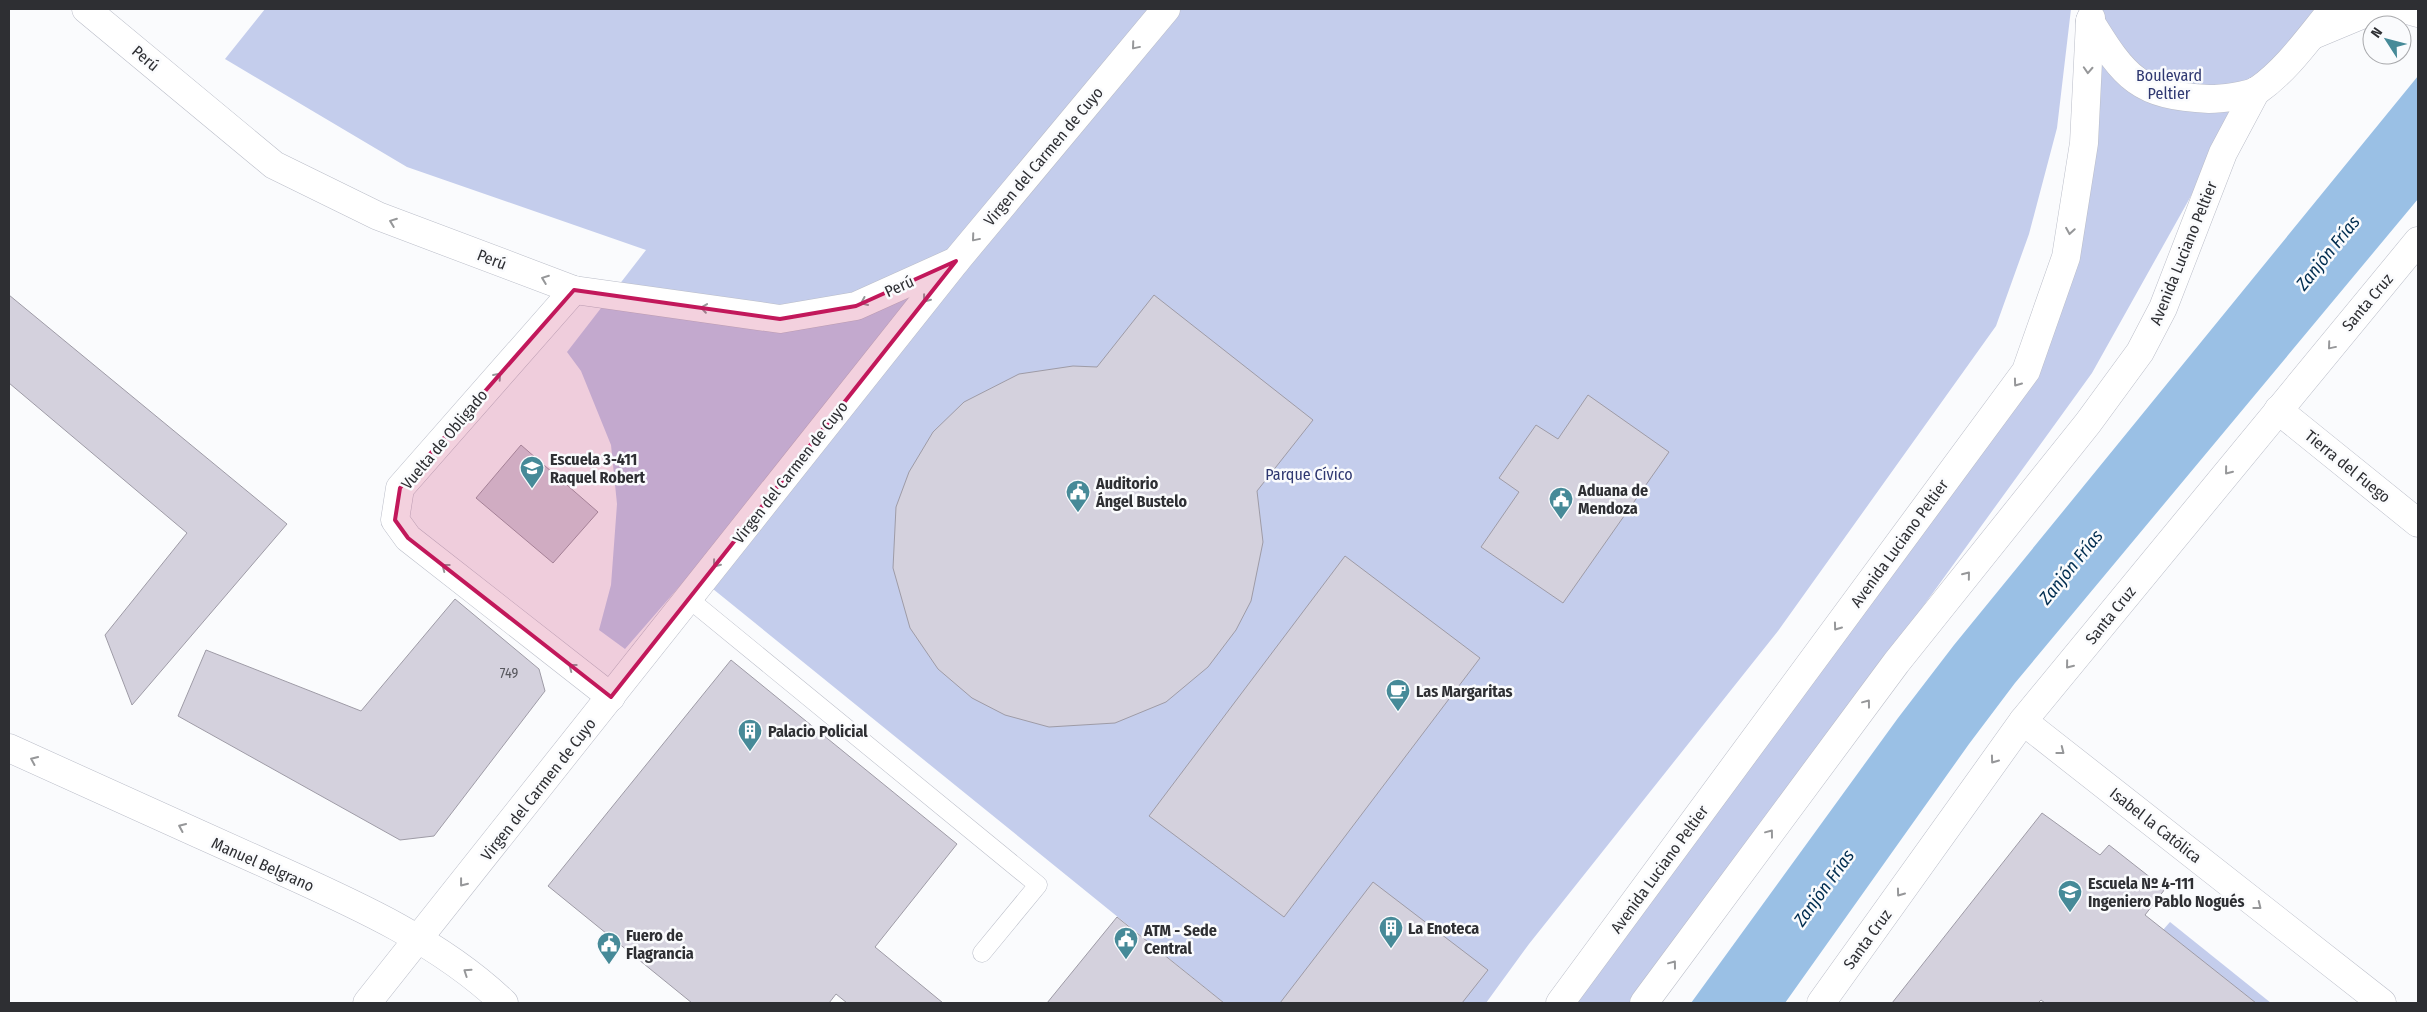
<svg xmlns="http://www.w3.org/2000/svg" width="2427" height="1012" font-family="'Fira Sans Condensed',sans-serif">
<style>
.green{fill:#c4cdec}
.water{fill:#9ac0e5}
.building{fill:#d4d1dd;stroke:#9e9ba6}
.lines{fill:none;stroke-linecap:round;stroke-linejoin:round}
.lane-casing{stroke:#babdc8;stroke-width:19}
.street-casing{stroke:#babdc8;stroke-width:29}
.secondary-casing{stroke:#babdc8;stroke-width:29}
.lane{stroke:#fff;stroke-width:18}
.street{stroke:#fff;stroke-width:28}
.secondary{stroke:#fff;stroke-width:28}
.oneway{stroke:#969799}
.marked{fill:#c2185b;fill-opacity:0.2;stroke:#c2185b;stroke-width:4;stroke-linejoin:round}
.labels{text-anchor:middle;stroke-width:5;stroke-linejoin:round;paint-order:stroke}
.number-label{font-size:14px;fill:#58585e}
.street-label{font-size:16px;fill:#2e2f33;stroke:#fafbfd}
.park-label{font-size:16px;fill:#2f3871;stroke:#fafbfd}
.poi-label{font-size:16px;font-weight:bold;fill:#2e2f33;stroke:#fafbfd;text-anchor:start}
.water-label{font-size:18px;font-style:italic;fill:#012d50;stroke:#fafbfd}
</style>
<rect width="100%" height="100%" fill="#fafbfd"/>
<g class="green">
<path d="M265,9H2071L2057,128L2029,234L1996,326L1778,631L1529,944L1486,1003H1224L692,572L625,649L599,630L611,585L617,504L611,445L581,371L567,352L646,250L407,167L225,59Z"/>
<path d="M2102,9H2321L2253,85L2092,373L1636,1003H1570L2036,375L2077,259Z"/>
<path d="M2170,922L2271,1003H2256L2163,930Z"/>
</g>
<path class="water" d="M2418,76V199L2015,683L1969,744L1785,1003H1691L1898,718L1954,645Z"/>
<g class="building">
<path d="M9,295L287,524L132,705L105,635L187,533L9,383Z"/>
<path d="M1154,295L1313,420L1257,491L1263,542L1251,601L1236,630L1208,667L1166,702L1115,723L1049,727L1005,715L972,698L938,669L910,628L893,568L896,507L909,472L933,432L964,402L1019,374L1073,366L1097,367Z"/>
<path d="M1588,395L1669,452L1563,603L1481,547L1519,492L1499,478L1536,425L1558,439Z"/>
<path d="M521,445L598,512L553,563L476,498Z"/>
<path d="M1345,556L1480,658L1284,917L1149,816Z"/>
<path d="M455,599L539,669L545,691L434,836L400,840L178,716L206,650L361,711Z"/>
<path d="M731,660L957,844L875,947L943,1003H847L836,994L829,1003H692L548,886Z"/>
<path d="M2042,813L2100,855L2109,845L2165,889L2145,915L2256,1003H2045L2041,1000L2038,1003H1892Z"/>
<path d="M1373,882L1488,970L1462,1003H1280Z"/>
<path d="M1117,917L1224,1003H1047Z"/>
</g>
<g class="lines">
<defs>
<path id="lane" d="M689,599L1038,885L982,953"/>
<g id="street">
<path d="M574,290L400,488L395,520L408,538L611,697"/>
<path d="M2278,410L2418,523"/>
<path d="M2023,721L2382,1003"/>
<path d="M367,1003L956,261"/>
<path d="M1821,1003L2023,721L2418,241"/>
</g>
<g id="secondary">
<path d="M86,9L274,165L378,216L574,290L780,319L856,306L956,261L1166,9"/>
<path d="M2404,9L2418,13"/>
<path d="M2091,18L2090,21C2125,78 2139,96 2209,99C2220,99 2249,96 2258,90C2288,69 2310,36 2333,9"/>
<path d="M2313,35L2361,15L2390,9"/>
<path d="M9,748C91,785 174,823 257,860C343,899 435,937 504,1003"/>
<path d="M1560,1003L2026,371L2066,257L2084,143L2090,21"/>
<path d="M1644,1003L1896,663L2088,423L2140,352L2163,308L2223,153L2256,91"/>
</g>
</defs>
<use href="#lane" class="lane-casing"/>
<use href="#street" class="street-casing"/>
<use href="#secondary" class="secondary-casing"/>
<use href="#lane" class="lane"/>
<use href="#street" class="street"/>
<use href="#secondary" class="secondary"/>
</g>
<defs><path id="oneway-chevron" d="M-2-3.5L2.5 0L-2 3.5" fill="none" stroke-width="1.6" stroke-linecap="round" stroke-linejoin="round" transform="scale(1.25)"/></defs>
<g class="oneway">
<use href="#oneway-chevron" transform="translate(1135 46) rotate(130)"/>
<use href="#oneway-chevron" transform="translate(2088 70) rotate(93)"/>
<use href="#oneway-chevron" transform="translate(393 222) rotate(-159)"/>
<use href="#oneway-chevron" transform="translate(2070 231) rotate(99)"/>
<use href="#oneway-chevron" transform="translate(975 238) rotate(130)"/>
<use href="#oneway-chevron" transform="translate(545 279) rotate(-159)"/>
<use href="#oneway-chevron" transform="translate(926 299) rotate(128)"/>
<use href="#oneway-chevron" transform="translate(864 302) rotate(156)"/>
<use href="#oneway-chevron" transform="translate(704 308) rotate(-172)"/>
<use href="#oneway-chevron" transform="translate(2331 346) rotate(130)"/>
<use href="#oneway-chevron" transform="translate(498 376) rotate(-49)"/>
<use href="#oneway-chevron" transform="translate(2017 383) rotate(126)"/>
<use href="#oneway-chevron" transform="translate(2228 471) rotate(129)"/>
<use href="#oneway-chevron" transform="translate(716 564) rotate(128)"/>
<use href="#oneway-chevron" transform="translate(445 567) rotate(-142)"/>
<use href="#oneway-chevron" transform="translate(1967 575) rotate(-51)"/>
<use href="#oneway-chevron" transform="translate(1837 627) rotate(126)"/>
<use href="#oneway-chevron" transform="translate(2069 665) rotate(129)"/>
<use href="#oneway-chevron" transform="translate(572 667) rotate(-142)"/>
<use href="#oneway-chevron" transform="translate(1867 703) rotate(-53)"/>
<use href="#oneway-chevron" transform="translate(2061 751) rotate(38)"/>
<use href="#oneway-chevron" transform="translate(34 760) rotate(-156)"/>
<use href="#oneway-chevron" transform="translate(1994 760) rotate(126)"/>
<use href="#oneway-chevron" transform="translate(182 827) rotate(-156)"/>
<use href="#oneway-chevron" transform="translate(1770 833) rotate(-53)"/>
<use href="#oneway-chevron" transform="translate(463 883) rotate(128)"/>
<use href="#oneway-chevron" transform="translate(1900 893) rotate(126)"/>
<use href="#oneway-chevron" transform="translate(2258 906) rotate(38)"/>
<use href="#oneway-chevron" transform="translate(1673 964) rotate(-53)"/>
<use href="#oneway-chevron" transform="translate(467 972) rotate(-146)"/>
</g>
<path class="marked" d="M956,261L611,697L408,538L395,520L400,488L574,290L780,319L856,306Z"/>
<defs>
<symbol id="school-pin" viewBox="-11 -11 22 30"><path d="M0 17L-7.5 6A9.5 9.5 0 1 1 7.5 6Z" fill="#468a98" stroke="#fafbfd"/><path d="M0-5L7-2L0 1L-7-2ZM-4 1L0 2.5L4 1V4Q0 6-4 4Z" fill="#fff"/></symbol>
<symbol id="civic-pin" viewBox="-11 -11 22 30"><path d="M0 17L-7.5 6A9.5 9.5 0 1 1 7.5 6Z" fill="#468a98" stroke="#fafbfd"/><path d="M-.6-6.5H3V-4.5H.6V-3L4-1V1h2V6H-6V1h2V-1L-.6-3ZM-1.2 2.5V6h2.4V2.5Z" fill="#fff"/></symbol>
<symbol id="cafe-pin" viewBox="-11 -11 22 30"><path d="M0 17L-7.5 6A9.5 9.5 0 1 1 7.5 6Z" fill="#468a98" stroke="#fafbfd"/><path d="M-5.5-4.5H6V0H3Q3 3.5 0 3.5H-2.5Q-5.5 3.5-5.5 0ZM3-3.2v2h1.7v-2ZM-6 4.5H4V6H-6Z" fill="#fff"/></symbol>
<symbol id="building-pin" viewBox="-11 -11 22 30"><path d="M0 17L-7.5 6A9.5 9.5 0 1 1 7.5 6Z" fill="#468a98" stroke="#fafbfd"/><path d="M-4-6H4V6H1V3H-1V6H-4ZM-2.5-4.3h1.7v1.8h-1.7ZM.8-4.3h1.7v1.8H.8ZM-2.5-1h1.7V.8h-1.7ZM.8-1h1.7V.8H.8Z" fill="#fff"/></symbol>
</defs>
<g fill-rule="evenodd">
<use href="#school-pin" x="518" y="454" width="28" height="38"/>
<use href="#civic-pin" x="1064" y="478" width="28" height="38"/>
<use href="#civic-pin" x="1547" y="485" width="28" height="38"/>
<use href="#cafe-pin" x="1384" y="677" width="28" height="38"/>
<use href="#building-pin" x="736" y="717" width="28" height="38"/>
<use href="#school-pin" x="2056" y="878" width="28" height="38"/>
<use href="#building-pin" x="1377" y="914" width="28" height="38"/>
<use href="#civic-pin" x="1112" y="925" width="28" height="38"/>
<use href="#civic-pin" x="595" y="930" width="28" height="38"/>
</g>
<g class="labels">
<g class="number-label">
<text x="509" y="678">749</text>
</g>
<g class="street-label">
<text transform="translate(146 58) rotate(40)" y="6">Perú</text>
<text transform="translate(1043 156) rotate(-50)" y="6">Virgen del Carmen de Cuyo</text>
<text transform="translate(2183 253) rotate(-68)" y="6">Avenida Luciano Peltier</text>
<text transform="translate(492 259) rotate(21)" y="6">Perú</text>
<text transform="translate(899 286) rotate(-24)" y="6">Perú</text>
<text transform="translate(2367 302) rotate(-50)" y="6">Santa Cruz</text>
<text transform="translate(444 439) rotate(-50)" y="6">Vuelta de Obligado</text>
<text transform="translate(2348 466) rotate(39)" y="6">Tierra del Fuego</text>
<text transform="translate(790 472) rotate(-52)" y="6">Virgen del Carmen de Cuyo</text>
<text transform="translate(1899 543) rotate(-54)" y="6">Avenida Luciano Peltier</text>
<text transform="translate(2110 615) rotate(-51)" y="6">Santa Cruz</text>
<text transform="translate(538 789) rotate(-52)" y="6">Virgen del Carmen de Cuyo</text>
<text transform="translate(2156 825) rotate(38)" y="6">Isabel la Católica</text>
<text transform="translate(263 864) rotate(24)" y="6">Manuel Belgrano</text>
<text transform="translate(1659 869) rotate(-54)" y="6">Avenida Luciano Peltier</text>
<text transform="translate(1867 939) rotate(-54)" y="6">Santa Cruz</text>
</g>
<g class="park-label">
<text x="2169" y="81">Boulevard<tspan x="2169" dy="18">Peltier</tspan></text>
<text x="1309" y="480">Parque Cívico</text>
</g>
<g class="poi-label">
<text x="550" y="465">Escuela 3-411<tspan x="550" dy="18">Raquel Robert</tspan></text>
<text x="1096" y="489">Auditorio<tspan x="1096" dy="18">Ángel Bustelo</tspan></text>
<text x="1578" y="496">Aduana de<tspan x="1578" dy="18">Mendoza</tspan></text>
<text x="1416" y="697">Las Margaritas</text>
<text x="768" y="737">Palacio Policial</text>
<text x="2088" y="889">Escuela Nº 4-111<tspan x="2088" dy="18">Ingeniero Pablo Nogués</tspan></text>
<text x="1408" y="934">La Enoteca</text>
<text x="1144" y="936">ATM - Sede<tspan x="1144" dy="18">Central</tspan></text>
<text x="626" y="941">Fuero de<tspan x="626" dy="18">Flagrancia</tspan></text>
</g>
<g class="water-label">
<text transform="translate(2328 253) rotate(-51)" y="6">Zanjón Frías</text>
<text transform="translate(2071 567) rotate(-51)" y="6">Zanjón Frías</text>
<text transform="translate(1824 888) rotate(-54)" y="6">Zanjón Frías</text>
</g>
</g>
<rect width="2427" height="1012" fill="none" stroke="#2e2f33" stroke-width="20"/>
<g transform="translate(2387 40) rotate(306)"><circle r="24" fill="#fafbfd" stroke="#a8a9ac"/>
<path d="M0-4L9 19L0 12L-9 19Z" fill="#468a98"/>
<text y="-8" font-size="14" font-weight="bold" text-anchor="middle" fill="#2e2f33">N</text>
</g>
</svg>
